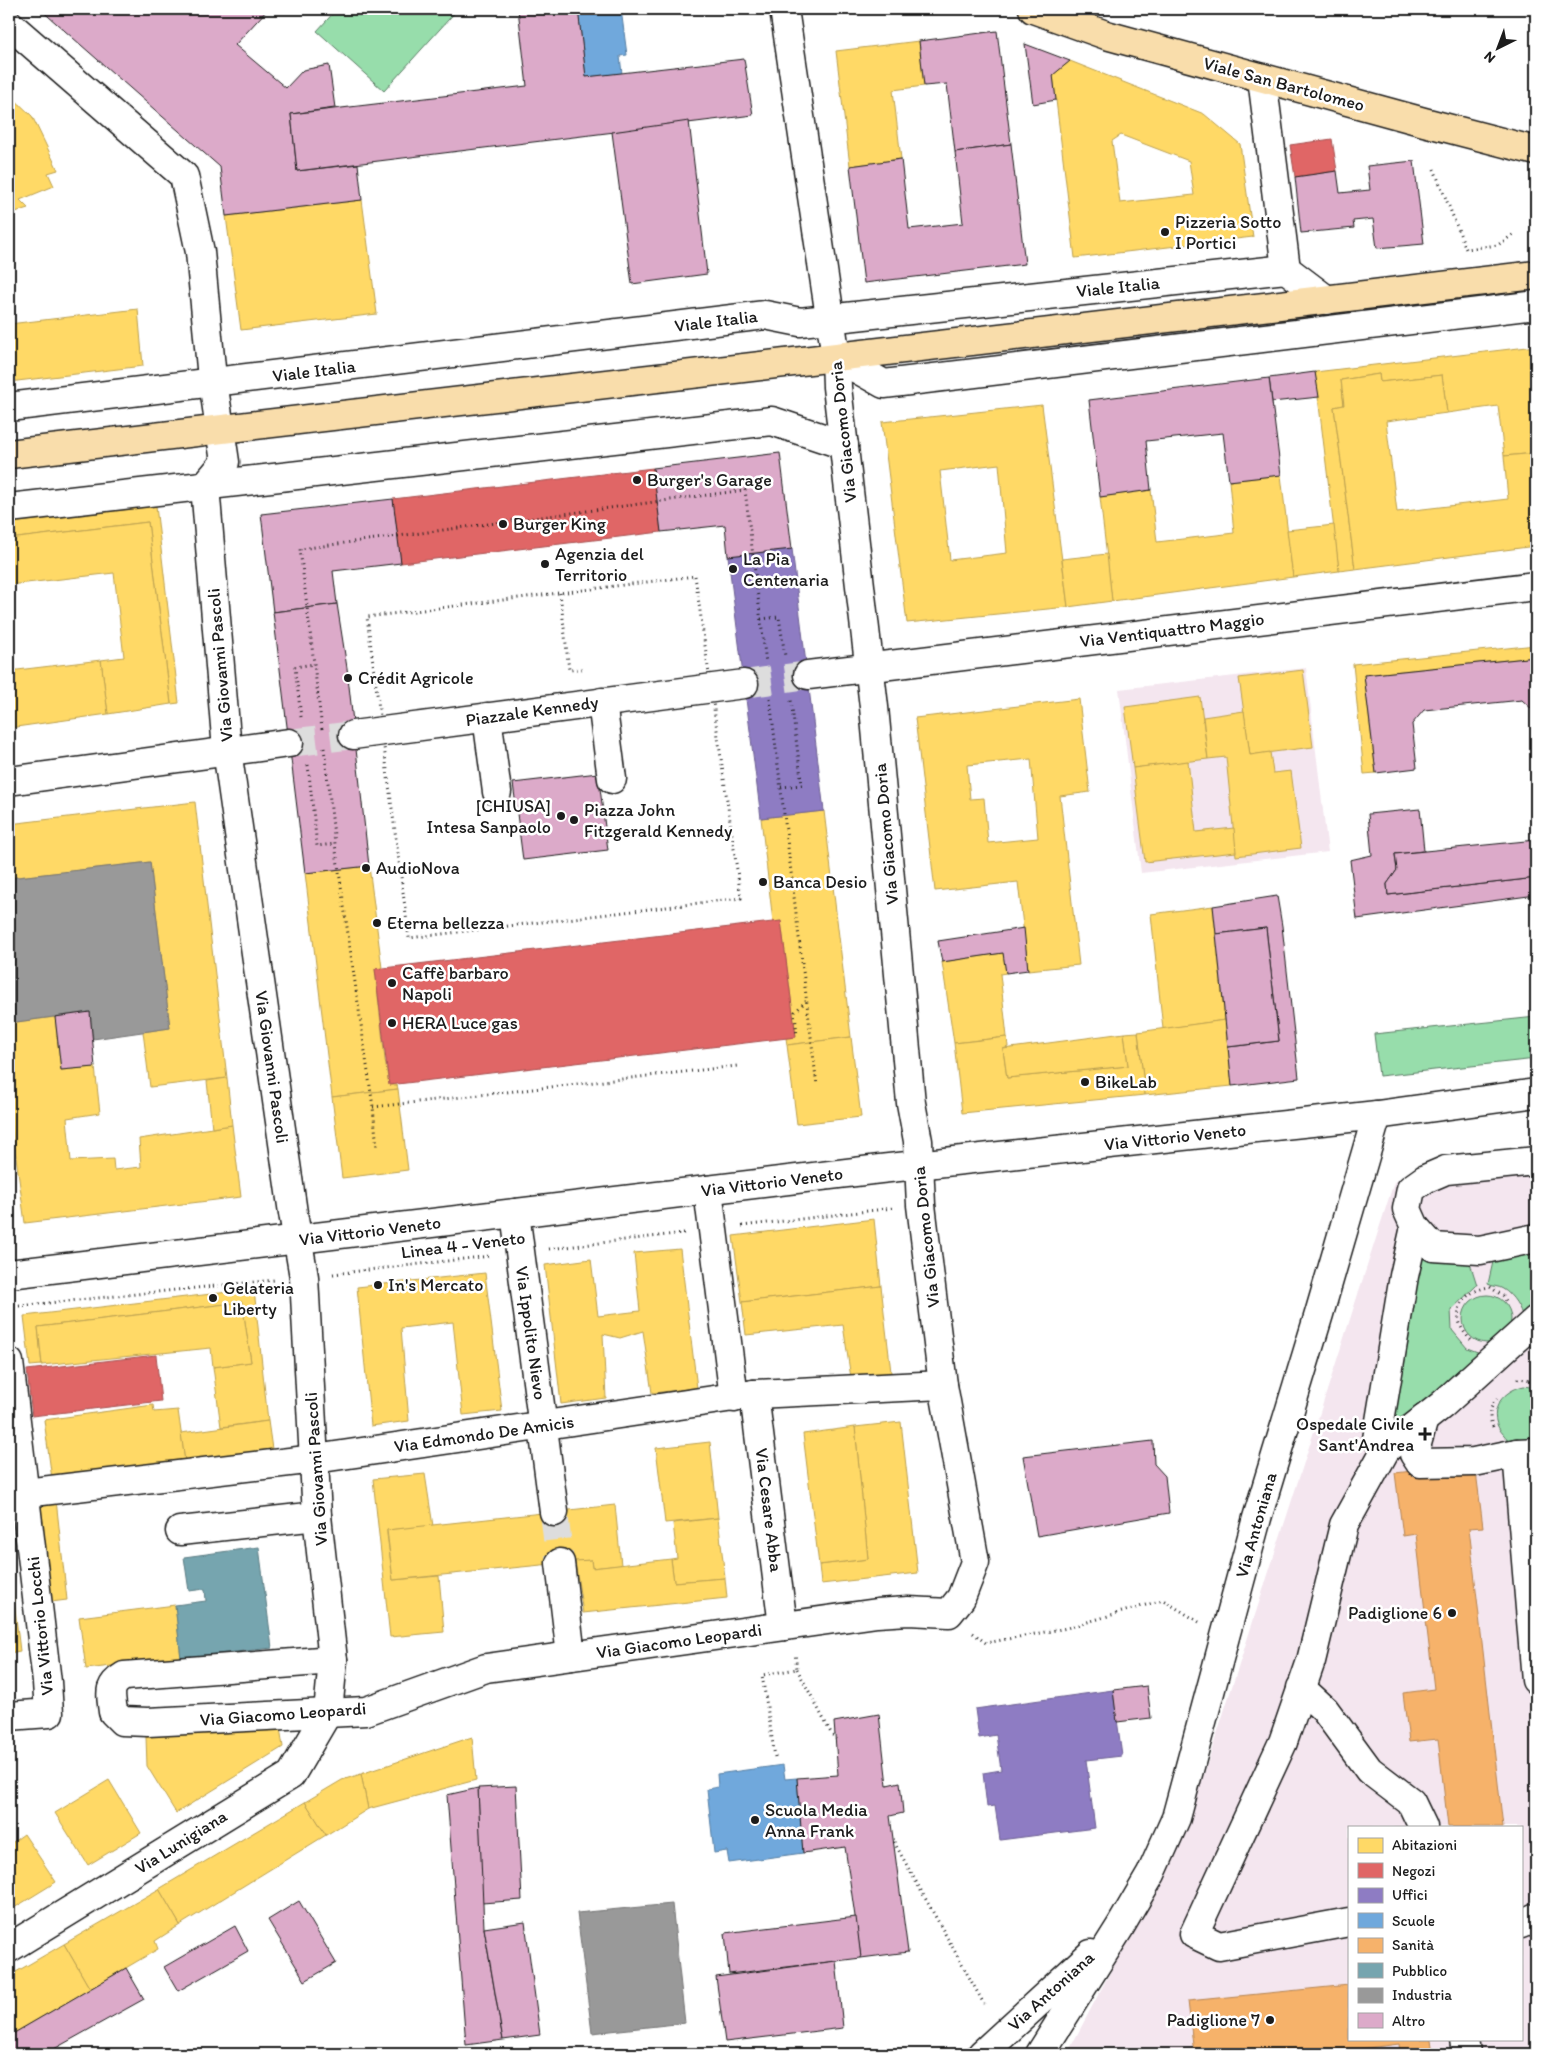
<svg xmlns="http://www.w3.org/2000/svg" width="1545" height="2063" font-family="Itim,sans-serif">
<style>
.built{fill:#f4e6ef;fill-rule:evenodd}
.green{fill:#97ddab;stroke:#5a7c64}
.homes{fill:#ffd966;stroke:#bba050;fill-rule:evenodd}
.shops{fill:#e06666;stroke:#a55050}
.offices{fill:#8e7cc3;stroke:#6c5f91}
.schools{fill:#6fa8dc;stroke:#567ea2}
.health{fill:#f6b26b;stroke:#b58553}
.public{fill:#76a5af;stroke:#5b7c83}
.industry{fill:#999;stroke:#747474}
.building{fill:#dcaac9;stroke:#1c1c1c}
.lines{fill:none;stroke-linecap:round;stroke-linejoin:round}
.minor-tunnel{stroke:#ddd;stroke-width:28;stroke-dasharray:28 14;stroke-linecap:butt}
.minor-casing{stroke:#1c1c1c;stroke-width:31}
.major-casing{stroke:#1c1c1c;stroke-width:31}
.path{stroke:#1c1c1c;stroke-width:3;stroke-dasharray:1 4;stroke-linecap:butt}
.minor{stroke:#fff;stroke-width:28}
.major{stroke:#f9ddab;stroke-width:28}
.poi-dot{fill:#1c1c1c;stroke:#fff;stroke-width:2}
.labels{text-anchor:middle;stroke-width:5;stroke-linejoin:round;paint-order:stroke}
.street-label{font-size:18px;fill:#1c1c1c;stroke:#fff}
.poi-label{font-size:18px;fill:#1c1c1c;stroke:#fff;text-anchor:start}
</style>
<rect width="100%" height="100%" fill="#fff"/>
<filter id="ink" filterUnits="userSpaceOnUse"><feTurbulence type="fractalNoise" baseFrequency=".02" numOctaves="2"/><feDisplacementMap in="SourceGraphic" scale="10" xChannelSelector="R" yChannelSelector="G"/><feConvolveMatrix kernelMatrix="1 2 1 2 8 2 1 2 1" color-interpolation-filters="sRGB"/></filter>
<g filter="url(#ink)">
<g class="built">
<path d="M1306,668L1328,852L1141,873L1119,689Z"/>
<path d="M1536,1149V2054H1067L1187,1827L1394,1182L1445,1162ZM1349,1827H1521V2039H1349Z"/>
</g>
<g class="green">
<path d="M337,9H458L384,91L317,31Z"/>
<path d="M1536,1017V1059L1379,1076L1374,1034Z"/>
<path d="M1536,1247V1311L1523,1319C1521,1308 1513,1295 1503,1289C1499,1286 1493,1287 1488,1284L1495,1253Z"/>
<path d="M1436,1254L1470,1263L1477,1285L1451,1310L1452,1330L1467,1348L1483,1354L1390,1437L1413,1258Z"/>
<circle cx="1487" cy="1319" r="24"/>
<path d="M1524,1386L1536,1388V1443C1530,1444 1523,1445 1517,1444C1512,1443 1507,1439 1504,1435C1485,1415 1500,1391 1524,1386Z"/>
</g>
<g class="homes">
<path d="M919,41L924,86L893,90L901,159L850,166L836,51Z"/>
<path d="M1070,61L1204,114L1240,144L1253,237L1075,258L1053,75ZM1121,135L1189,161L1194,195L1120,203L1112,141Z"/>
<path d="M9,94L32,116L58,170L48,173L54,186L20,200L28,208L9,214Z"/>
<path d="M362,200L377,314L241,330L226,216Z"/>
<path d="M138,309L143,366L9,382V324Z"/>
<path d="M1536,346V453L1504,456L1498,406L1447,413L1442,375L1380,382L1379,374L1341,380L1344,405L1334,407L1355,569L1339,571L1315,372Z"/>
<path d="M1379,374L1380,382L1442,375L1447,413L1386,421L1397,512L1508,499L1504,456L1536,453V546L1355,569L1334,407L1344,405L1341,380Z"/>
<path d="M1042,405L1068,607L907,623L882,422ZM999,464L1007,553L950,560L940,471Z"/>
<path d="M1281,475L1293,577L1112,601L1100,497L1151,490L1157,542L1234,533L1229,481Z"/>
<path d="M156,506L179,703L171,704L148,522L9,539V523Z"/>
<path d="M148,522L171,704L108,714L101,660L124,657L114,573L9,585V539Z"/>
<path d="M1334,525L1339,571L1293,577L1287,530Z"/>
<path d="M1107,554L1112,601L1068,607L1062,559Z"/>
<path d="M1536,645V657L1364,675L1376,773L1364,774L1353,664Z"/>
<path d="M101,660L108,714L9,728V671Z"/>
<path d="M1303,670L1313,747L1250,755L1239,678Z"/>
<path d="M1200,697L1208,759L1133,768L1125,707Z"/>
<path d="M1079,699L1090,792L1060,796L1079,965L1028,970L1018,882L935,891L915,718ZM1031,759L1038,838L988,843L984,798L970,799L967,765Z"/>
<path d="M1244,711L1250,755L1270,752L1273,773L1291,771L1301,848L1236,856L1226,757L1208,759L1203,717Z"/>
<path d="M1188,761L1196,832L1234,828L1236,852L1145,862L1133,768Z"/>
<path d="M195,802L227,1078L150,1087L143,1032L170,1028L150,862L9,878V824Z"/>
<path d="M824,811L851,1037L787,1045L786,1038L796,1037L781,921L773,922L761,818Z"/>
<path d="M369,866L382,968L375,969L385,1060L389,1085H397L398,1089L332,1097L305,873Z"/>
<path d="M1213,906L1225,1020L1163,1029L1151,914Z"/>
<path d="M1003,953L1006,973L1000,974L1007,1037L954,1043L942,962Z"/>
<path d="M55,1017L61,1070L95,1067L100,1113L67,1118L71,1161L113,1159L114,1170L141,1167L139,1139L232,1125L241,1197L25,1223L9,1106V1023Z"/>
<path d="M1225,1020L1232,1086L1145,1095L1138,1032Z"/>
<path d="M1138,1032L1145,1095L962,1113L954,1043L1007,1037L1008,1047L1003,1049L1007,1078L1128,1066L1124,1033Z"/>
<path d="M1124,1033L1128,1066L1007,1078L1003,1049Z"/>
<path d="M851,1037L861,1117L797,1124L787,1045Z"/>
<path d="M227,1078L232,1125L212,1128L207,1081Z"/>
<path d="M398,1089L408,1170L342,1178L332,1097Z"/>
<path d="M874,1219L881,1286L742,1302L733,1236Z"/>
<path d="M680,1249L697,1388L652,1393L643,1331L620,1338L603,1334L606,1398L561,1404L545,1265L591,1259L598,1316L640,1311L634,1253Z"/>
<path d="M485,1273L502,1411L463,1415L453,1322L401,1328L409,1421L371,1426L357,1287Z"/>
<path d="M881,1286L891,1372L851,1378L843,1325L746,1335L742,1302Z"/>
<path d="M254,1289L268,1421L221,1427L213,1367L251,1362L242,1302L38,1327L42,1365L30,1366L24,1316Z"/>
<path d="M242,1302L251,1362L213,1367L211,1348L42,1365L38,1327Z"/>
<path d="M153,1405L154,1412L178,1410L185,1461L52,1479L44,1420Z"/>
<path d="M268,1421L272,1449L185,1461L181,1433Z"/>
<path d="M901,1422L918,1573L821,1584L819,1565L868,1559L855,1427Z"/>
<path d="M855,1427L868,1559L819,1565L803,1434Z"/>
<path d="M710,1442L718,1518L665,1523L656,1448Z"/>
<path d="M425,1474L433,1526L387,1530V1534L393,1580L439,1576L444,1632L390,1637L373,1479Z"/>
<path d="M56,1500L67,1600L43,1603L32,1503Z"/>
<path d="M615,1505L621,1565L592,1568L591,1560L393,1580L387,1530Z"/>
<path d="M718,1518L725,1578L674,1582L671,1559L677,1558L673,1523Z"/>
<path d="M9,1559L20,1651L9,1653Z"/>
<path d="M671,1559L674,1582L725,1578L727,1598L583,1613L575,1561L591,1560L592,1568Z"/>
<path d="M175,1605L181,1658L86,1669L79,1617Z"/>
<path d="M279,1721L283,1747L176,1813L147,1766L146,1737Z"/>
<path d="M472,1737L476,1780L368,1809L361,1774Z"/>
<path d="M361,1774L368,1809L326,1835L305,1802L342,1780Z"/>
<path d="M109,1780L141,1833L88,1865L55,1813Z"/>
<path d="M305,1802L326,1835L180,1925L159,1889Z"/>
<path d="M24,1834L56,1882L9,1911V1845Z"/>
<path d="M159,1889L180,1925L155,1941L158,1949L90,1989L64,1944Z"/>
<path d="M64,1944L90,1989L9,2036V1976Z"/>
</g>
<g class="shops">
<path d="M1332,139L1337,171L1295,177L1290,145Z"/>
<path d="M653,468L661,532L401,563L393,499Z"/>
<path d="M781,921L796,1037L389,1085L375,969Z"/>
<path d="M156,1355L161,1401L32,1416L27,1370Z"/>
</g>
<g class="offices">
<path d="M792,549L824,811L761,818L728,556Z"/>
<path d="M1113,1690L1122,1756L1086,1760L1095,1828L1000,1840L995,1806L987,1807L983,1773L1001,1770L996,1735L979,1738L975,1709Z"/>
</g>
<g class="schools">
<path d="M578,9H621L627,55L620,56L622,74L586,77Z"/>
<path d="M783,1765L785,1779L797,1778L803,1853L729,1863L727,1851L714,1853L707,1789L718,1787L717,1774Z"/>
</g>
<g class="health">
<path d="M1475,1464L1483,1527L1469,1528L1503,1827H1448L1438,1739L1409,1742L1403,1693L1434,1689L1416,1534L1403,1536L1395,1473Z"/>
<path d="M1349,1985V2039H1431L1433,2054H1400L1399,2044L1321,2054H1194L1188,2001Z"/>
</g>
<path class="public" d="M259,1547L272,1648L181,1658L175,1605L206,1601L205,1589L189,1591L184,1557Z"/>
<g class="industry">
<path d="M150,862L170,1028L93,1039L90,1012L9,1023V878Z"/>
<path d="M672,1904L685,2023L592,2033L577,1913Z"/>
</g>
<g class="building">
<path d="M40,9H268L235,45L286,88L303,70L329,65L335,108L291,114L297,171L358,164L362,200L226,216L220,167Z"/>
<path d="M518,9H578L586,77L744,59L753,115L297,171L291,114L527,86Z"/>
<path d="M997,31L1011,144L955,152L947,84L924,86L919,41Z"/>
<path d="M1025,44L1070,61L1053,75L1056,100L1033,104Z"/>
<path d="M689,121L707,274L632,284L612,132Z"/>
<path d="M1011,144L1025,264L864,283L850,166L901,159L909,229L963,223L955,152Z"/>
<path d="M1414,161L1424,244L1377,248L1373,219L1353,221L1354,228L1301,233L1295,177L1337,171L1340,193L1370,190L1367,166Z"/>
<path d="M1315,372L1319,397L1272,402L1269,378Z"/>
<path d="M1269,378L1281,475L1229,481L1223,433L1146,441L1151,490L1100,497L1089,400Z"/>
<path d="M780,453L792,549L728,556L725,525L661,532L653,468Z"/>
<path d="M393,499L401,563L333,571L337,604L273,612L261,514Z"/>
<path d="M337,604L347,668L369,866L305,873L273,612Z"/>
<path d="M1536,657V726L1535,712L1522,700L1424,710L1412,724L1417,768L1376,773L1364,675Z"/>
<path d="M598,773L608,850L523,860L513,783Z"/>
<path d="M1420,809L1424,851L1395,854L1397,870L1387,884L1388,895L1536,878V895L1357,919L1350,860L1372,855L1368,814Z"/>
<path d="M1536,840V878L1388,895L1387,884L1397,870L1395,854Z"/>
<path d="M1277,896L1282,926L1299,1078L1232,1086L1228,1047L1279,1041L1266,928L1216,934L1213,906Z"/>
<path d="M1024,928L1028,970L1006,973L1003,953L942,962L938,941Z"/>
<path d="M1266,928L1279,1041L1228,1047L1216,934Z"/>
<path d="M90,1012L95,1067L61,1070L55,1017Z"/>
<path d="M1153,1441L1154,1464L1165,1476L1169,1513L1037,1536L1023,1456Z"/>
<path d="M1147,1686L1151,1718L1117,1722L1113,1690Z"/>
<path d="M879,1714L887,1785L900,1782L903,1813L890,1816L908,1952L861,1958L845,1847L803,1853L797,1778L838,1775L834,1722Z"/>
<path d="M516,1786L522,1900L482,1903L478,1788Z"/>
<path d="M478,1788L484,1928L503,2040L466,2045L447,1795Z"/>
<path d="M299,1901L336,1963L305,1981L268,1920Z"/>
<path d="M856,1917L861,1958L729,1974L725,1933Z"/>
<path d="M525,1922L540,2035L503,2040L484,1928Z"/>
<path d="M235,1926L248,1951L178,1991L164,1967Z"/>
<path d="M836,1961L843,2028L725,2042L716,1977Z"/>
<path d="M126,1968L144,1999L45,2054H9V2036Z"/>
</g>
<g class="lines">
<g class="minor-tunnel">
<path d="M744,684L808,675"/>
<path d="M289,743L353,735"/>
<path d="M554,1512L560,1563"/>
</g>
<defs>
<g id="minor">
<path d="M9,24L184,176L200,252L211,368L225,462L205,486L227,750L293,1213L304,1277L317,1516L333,1660L328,1712L291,1775L9,1948"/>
<path d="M1262,78L1286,269"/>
<path d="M836,357L884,384L1536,305"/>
<path d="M9,407L765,315L800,322L1286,269L1327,300"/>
<path d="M9,508L772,421L844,445"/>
<path d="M808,675L1536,586"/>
<path d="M602,702L612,779"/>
<path d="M487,717L497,792"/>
<path d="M353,735L744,684"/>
<path d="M9,781L289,743"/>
<path d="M1536,1161L1446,1170L1425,1179L1411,1189L1407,1209L1415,1227L1433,1247L1480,1250L1536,1238"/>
<path d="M708,1190L734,1398"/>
<path d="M515,1213L554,1512"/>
<path d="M9,1274L880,1169L1377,1115L1536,1093"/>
<path d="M9,1362L47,1682L49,1713L9,1716"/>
<path d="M754,1394L783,1626"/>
<path d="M1424,1419L1414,1454L1420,1463L1474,1462L1517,1453"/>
<path d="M1386,1449L1377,1439L1404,1276L1415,1227"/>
<path d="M1536,1452L1517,1453L1536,1680"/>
<path d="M25,1493L315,1459L754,1394L943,1385"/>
<path d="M180,1531L317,1516"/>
<path d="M560,1563L571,1656"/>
<path d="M333,1660L124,1676C107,1686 111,1694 113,1712L122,1721L148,1722L366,1711L486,1668L877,1613L908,1611L949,1613L961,1598L975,1562L943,1385L921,1205L918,1141L911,1103L874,707L837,387L836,357L784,9"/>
<path d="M1301,1688L1325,1710L1369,1770L1411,1802L1423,1827"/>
<path d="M1349,1922L1219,1946L1194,1934L1283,1742L1311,1661L1344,1525L1386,1449L1442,1405L1536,1320"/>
<path d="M1521,1924L1536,1917"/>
<path d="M1464,2039L1466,2054"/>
<path d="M982,2054L1091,1954"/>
<path d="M1040,2054L1120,1927L1151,1874L1176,1818L1257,1518L1319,1314L1377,1115"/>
</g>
<g id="major">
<path d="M1033,9L1106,35L1424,122L1536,151"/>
<path d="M9,454L1536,275"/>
</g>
</defs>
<use href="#minor" class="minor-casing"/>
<use href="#major" class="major-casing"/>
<g class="path">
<path d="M1434,169L1466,249L1498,245L1514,234"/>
<path d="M695,576L741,898L409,938L367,617Z"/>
<path d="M560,593L569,670L582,669"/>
<path d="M761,619L779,617L785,656"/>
<path d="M770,699L817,1086"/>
<path d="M301,717L295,667L314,664"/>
<path d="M322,729L300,549L745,490L766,663"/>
<path d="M324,748L335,844L373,1107L377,1148"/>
<path d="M308,765L317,846L335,844"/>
<path d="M781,787L802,785L791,700"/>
<path d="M797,1037L795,1012L806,1001"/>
<path d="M373,1107L737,1066"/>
<path d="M742,1226L893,1208"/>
<path d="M549,1249L684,1233"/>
<path d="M333,1274L490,1256"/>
<path d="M9,1307L274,1280"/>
<path d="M1471,1340C1448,1318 1458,1291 1490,1287L1503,1296L1508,1304"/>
<path d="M1518,1379L1520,1378L1536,1381"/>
<path d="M1493,1427C1488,1415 1489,1409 1497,1399"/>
<path d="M973,1633L986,1643L1067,1628L1163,1600L1199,1622"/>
<path d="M797,1669L831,1733L836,1739"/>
<path d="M775,1757L762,1675L797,1669L795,1653"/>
<path d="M894,1842L984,2004"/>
</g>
<use href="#minor" class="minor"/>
<use href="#major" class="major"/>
</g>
</g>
<g class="poi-dot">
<circle cx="1165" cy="232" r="5"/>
<circle cx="637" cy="480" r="5"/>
<circle cx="503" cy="524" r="5"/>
<circle cx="545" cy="564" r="5"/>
<circle cx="733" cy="569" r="5"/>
<circle cx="348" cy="678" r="5"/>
<circle cx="561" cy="816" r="5"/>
<circle cx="574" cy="820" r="5"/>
<circle cx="366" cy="868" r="5"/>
<circle cx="763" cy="882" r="5"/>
<circle cx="377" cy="923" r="5"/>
<circle cx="392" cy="983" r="5"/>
<circle cx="392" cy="1023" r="5"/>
<circle cx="1085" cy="1082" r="5"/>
<circle cx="378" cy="1285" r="5"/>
<circle cx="213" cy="1298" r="5"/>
<path d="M1422.5 1426.5h5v5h5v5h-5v5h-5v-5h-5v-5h5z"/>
<circle cx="1452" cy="1613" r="5"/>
<circle cx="755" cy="1820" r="5"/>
<circle cx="1270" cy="2020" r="5"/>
</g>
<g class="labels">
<g class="street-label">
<text transform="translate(1284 84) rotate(15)" y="6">Viale San Bartolomeo</text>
<text transform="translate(1118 287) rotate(-6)" y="6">Viale Italia</text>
<text transform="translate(716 321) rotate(-7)" y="6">Viale Italia</text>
<text transform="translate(314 371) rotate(-7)" y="6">Viale Italia</text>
<text transform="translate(843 432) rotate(-96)" y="6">Via Giacomo Doria</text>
<text transform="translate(1172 630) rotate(-7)" y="6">Via Ventiquattro Maggio</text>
<text transform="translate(220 665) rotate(-95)" y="6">Via Giovanni Pascoli</text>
<text transform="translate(532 711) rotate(-8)" y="6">Piazzale Kennedy</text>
<text transform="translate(886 834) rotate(-95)" y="6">Via Giacomo Doria</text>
<text transform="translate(272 1067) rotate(82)" y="6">Via Giovanni Pascoli</text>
<text transform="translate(1175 1137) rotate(-6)" y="6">Via Vittorio Veneto</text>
<text transform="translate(772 1182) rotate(-7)" y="6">Via Vittorio Veneto</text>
<text transform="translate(370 1231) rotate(-7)" y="6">Via Vittorio Veneto</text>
<text transform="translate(926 1237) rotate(-96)" y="6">Via Giacomo Doria</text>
<text transform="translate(463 1245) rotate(-7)" y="6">Linea 4 - Veneto</text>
<text transform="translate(531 1333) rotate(82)" y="6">Via Ippolito Nievo</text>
<text transform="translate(484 1434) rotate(-8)" y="6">Via Edmondo De Amicis</text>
<text transform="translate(316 1469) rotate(-94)" y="6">Via Giovanni Pascoli</text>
<text transform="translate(769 1510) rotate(83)" y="6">Via Cesare Abba</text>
<text transform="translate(1256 1525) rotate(-74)" y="6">Via Antoniana</text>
<text transform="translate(40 1626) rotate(-96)" y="6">Via Vittorio Locchi</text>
<text transform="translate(679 1641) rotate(-8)" y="6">Via Giacomo Leopardi</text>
<text transform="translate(283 1714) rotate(-4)" y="6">Via Giacomo Leopardi</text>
<text transform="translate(181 1842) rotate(-32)" y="6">Via Lunigiana</text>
<text transform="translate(1051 1991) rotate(-42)" y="6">Via Antoniana</text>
</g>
<g class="poi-label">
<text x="1175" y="228">Pizzeria Sotto<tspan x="1175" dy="21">I Portici</tspan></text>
<text x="647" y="486">Burger's Garage</text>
<text x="513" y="530">Burger King</text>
<text x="555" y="560">Agenzia del<tspan x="555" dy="21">Territorio</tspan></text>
<text x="743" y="565">La Pia<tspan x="743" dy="21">Centenaria</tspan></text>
<text x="358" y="684">Crédit Agricole</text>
<text x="551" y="812" text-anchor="end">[CHIUSA]<tspan x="551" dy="21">Intesa Sanpaolo</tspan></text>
<text x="584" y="816">Piazza John<tspan x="584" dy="21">Fitzgerald Kennedy</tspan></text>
<text x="376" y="874">AudioNova</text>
<text x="773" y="888">Banca Desio</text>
<text x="387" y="929">Eterna bellezza</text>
<text x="402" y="979">Caffè barbaro<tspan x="402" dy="21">Napoli</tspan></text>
<text x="402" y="1029">HERA Luce gas</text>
<text x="1095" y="1088">BikeLab</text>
<text x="388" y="1291">In's Mercato</text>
<text x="223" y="1294">Gelateria<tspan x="223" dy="21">Liberty</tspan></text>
<text x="1414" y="1430" text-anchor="end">Ospedale Civile<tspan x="1414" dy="21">Sant'Andrea</tspan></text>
<text x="1442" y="1619" text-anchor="end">Padiglione 6</text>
<text x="765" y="1816">Scuola Media<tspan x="765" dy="21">Anna Frank</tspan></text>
<text x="1260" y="2026" text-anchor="end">Padiglione 7</text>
</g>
</g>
<rect width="1545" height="2063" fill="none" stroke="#fff" stroke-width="30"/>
<rect x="15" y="15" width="1515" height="2033" fill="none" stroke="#1c1c1c" stroke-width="2" filter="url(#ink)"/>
<rect x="1348" y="1826" width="175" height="215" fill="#ffffff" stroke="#a4a4a4"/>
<rect x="1358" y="1838" width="25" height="15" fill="#ffd966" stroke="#a4a4a4"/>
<text x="1392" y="1850" font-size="15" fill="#1c1c1c">Abitazioni</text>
<rect x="1358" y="1863" width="25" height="15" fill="#e06666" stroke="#a4a4a4"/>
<text x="1392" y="1876" font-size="15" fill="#1c1c1c">Negozi</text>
<rect x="1358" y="1888" width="25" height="15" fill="#8e7cc3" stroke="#a4a4a4"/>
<text x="1392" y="1900" font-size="15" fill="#1c1c1c">Uffici</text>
<rect x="1358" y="1913" width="25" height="15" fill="#6fa8dc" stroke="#a4a4a4"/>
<text x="1392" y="1926" font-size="15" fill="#1c1c1c">Scuole</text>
<rect x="1358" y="1938" width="25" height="15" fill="#f6b26b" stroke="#a4a4a4"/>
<text x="1392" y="1950" font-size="15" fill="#1c1c1c">Sanità</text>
<rect x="1358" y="1963" width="25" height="15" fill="#76a5af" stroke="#a4a4a4"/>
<text x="1392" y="1976" font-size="15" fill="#1c1c1c">Pubblico</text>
<rect x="1358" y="1988" width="25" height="15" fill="#999999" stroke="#a4a4a4"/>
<text x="1392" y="2000" font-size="15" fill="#1c1c1c">Industria</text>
<rect x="1358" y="2013" width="25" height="15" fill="#dcaac9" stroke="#a4a4a4"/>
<text x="1392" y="2026" font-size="15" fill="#1c1c1c">Altro</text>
<g transform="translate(1498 48) rotate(222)" stroke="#ffffff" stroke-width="4" paint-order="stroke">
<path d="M0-4L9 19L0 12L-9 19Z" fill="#1c1c1c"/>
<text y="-8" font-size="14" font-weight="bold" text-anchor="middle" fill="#1c1c1c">N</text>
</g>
</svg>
